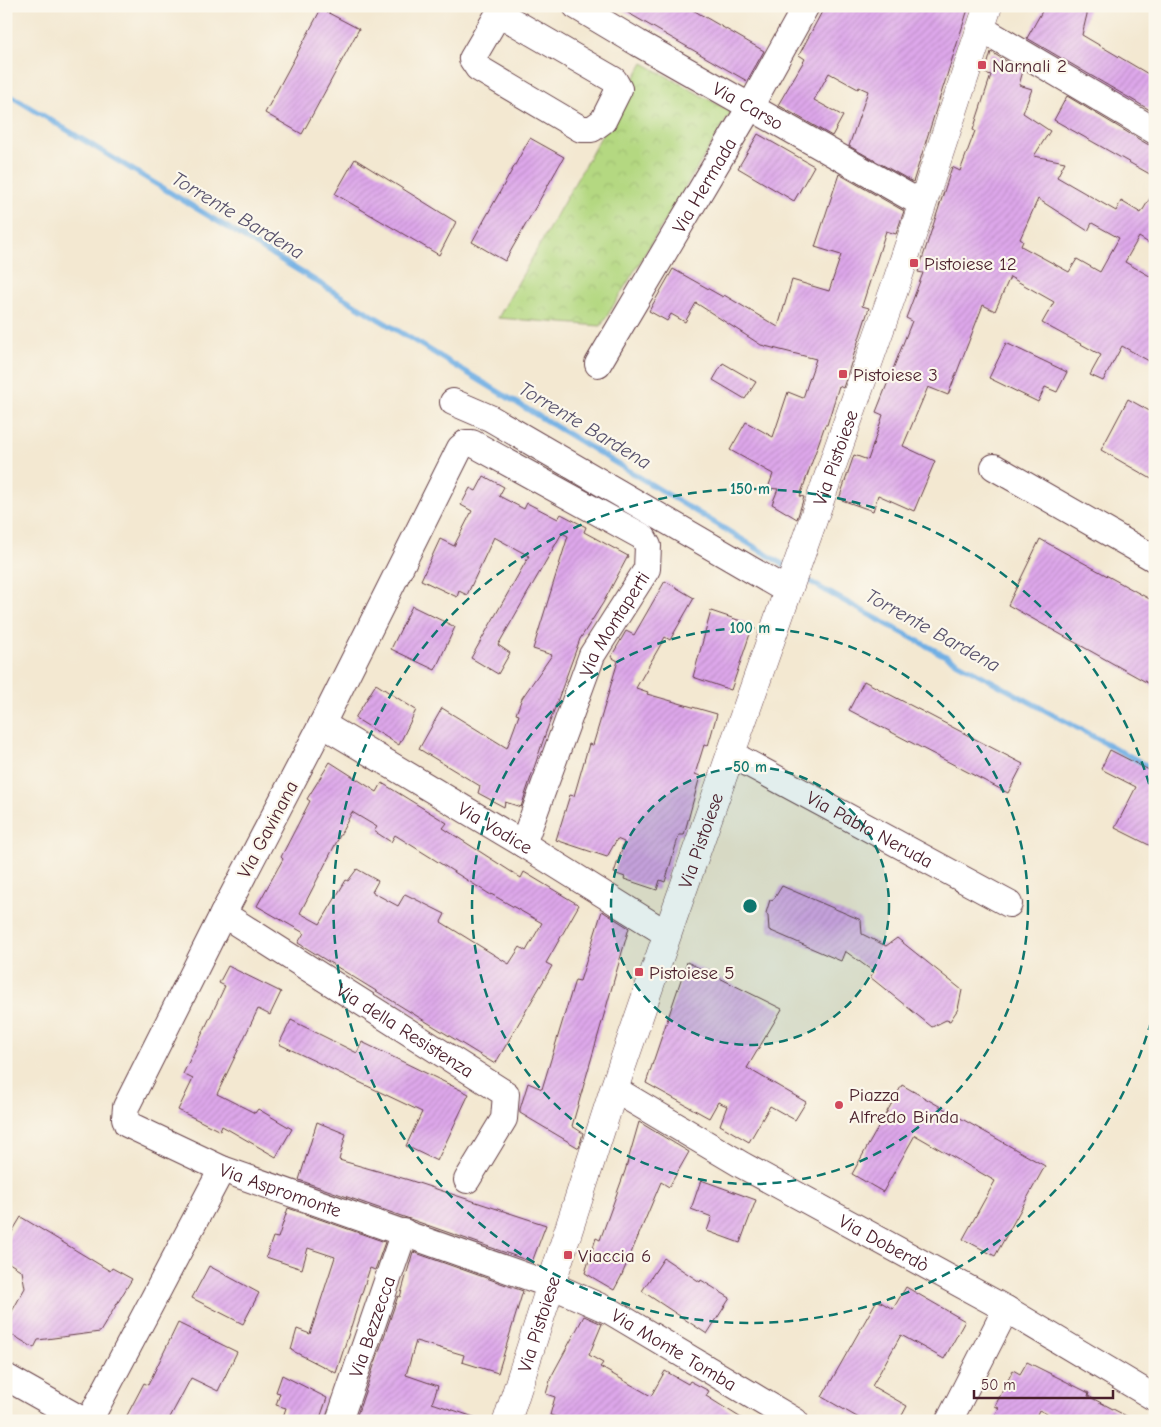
<svg xmlns="http://www.w3.org/2000/svg" width="1161" height="1427" font-family="'Comic Neue',sans-serif">
<style>
.park{fill:url(#park-crowns);stroke:#7f7c56}
.lines{fill:none;stroke-linecap:round;stroke-linejoin:round}
.stream{stroke:#70afe4;stroke-width:5.5}
.building{fill:url(#building-hatch);fill-rule:evenodd}
.minor-casing{stroke:#633d44;stroke-width:28}
.major-casing{stroke:#633d44;stroke-width:29}
.minor{stroke:#fff;stroke-width:26}
.major{stroke:#fff;stroke-width:28}
.ring{fill:none;stroke:#0f766e;stroke-width:2.5;stroke-dasharray:9 6}
.poi-dot{fill:#d1495b;stroke:#fbf7ec;stroke-width:2}
.labels{text-anchor:middle;stroke-width:4.5;stroke-linejoin:round;paint-order:stroke}
.poi-label{font-size:19px;fill:#4a1f2b;stroke:#fbf7ec;text-anchor:start}
.street-label{font-size:19px;fill:#4a1f2b;stroke:#fbf7ec}
.water-label{font-size:20px;font-style:italic;fill:#57516c;stroke:#fbf7ec}
.centre{fill:#0f766e;stroke:#fbf7ec;stroke-width:2.5}
.ring-label{font-size:15px;text-anchor:middle;font-weight:bold;fill:#0f766e;stroke:#fbf7ec;stroke-width:4.5;stroke-linejoin:round;paint-order:stroke}
</style>
<defs>
<pattern id="park-crowns" width="20" height="18" patternUnits="userSpaceOnUse" patternTransform="scale(1.25)"><rect width="20" height="18" fill="#b4d881"/><path d="M2 6a3 3 0 1 1 6 0M12 15a3 3 0 1 1 6 0" fill="none" stroke="#9cb970"/></pattern>
<pattern id="building-hatch" width="6" height="6" patternUnits="userSpaceOnUse" patternTransform="scale(1.25)"><rect width="6" height="6" fill="#dda7ea"/><path d="M-1 1l2-2M0 6l6-6M5 7l2-2" fill="none" stroke="#bf8fc9"/></pattern>
</defs>
<rect width="100%" height="100%" fill="#fbf7ec"/>
<filter id="ink" filterUnits="userSpaceOnUse"><feTurbulence type="fractalNoise" baseFrequency=".02" numOctaves="2"/><feDisplacementMap in="SourceGraphic" scale="10" xChannelSelector="R" yChannelSelector="G"/><feConvolveMatrix kernelMatrix="1 2 1 2 8 2 1 2 1" color-interpolation-filters="sRGB"/></filter>
<filter id="wash" filterUnits="userSpaceOnUse"><feTurbulence type="fractalNoise" baseFrequency=".0096" numOctaves="4" result="noise"/><feDisplacementMap in="SourceGraphic" scale="20" xChannelSelector="R" yChannelSelector="G"/><feGaussianBlur stdDeviation="1.12" result="paint"/><feColorMatrix in="noise" values="0 0 0 0 0 0 0 0 0 0 0 0 0 0 0 0 0 1.4 0 .05"/><feComposite in="paint" operator="in"/></filter>
<g filter="url(#wash)">
<rect width="100%" height="100%" fill="#f3e8d1"/>
<path class="park" d="M643,63L731,112L601,326L498,318Z"/>
<g class="lines">
<g class="stream">
<path d="M6,93L789,568"/>
<path d="M801,576L826,591L1155,770"/>
</g>
</g>
<g id="blocks">
<g class="building">
<path d="M616,6H686L764,51L747,81Z"/>
<path d="M825,6H969L913,182L849,146L868,91L859,87L858,89L829,73L814,100L843,116L832,136L778,105L805,59L799,55Z"/>
<path d="M1045,6H1089L1082,35L1155,78V113L1027,38Z"/>
<path d="M321,9L359,29L302,134L265,113Z"/>
<path d="M991,52L1023,71L1019,85L1032,89L1023,113L1050,131L1034,156L1065,162L1057,177L1116,211L1121,201L1141,213L1155,190V247L1139,237L1125,262L1155,279V352L1149,361L1122,346L1103,381L1090,375L1101,355L1042,323L1054,302L1010,277L995,311L983,305L948,395L928,387L903,446L935,461L914,511L878,495L873,511L839,499L854,455L868,460L883,415L876,412L912,321L906,318L923,273L918,272L952,167L960,171L975,131L973,130L991,75L985,73ZM1038,199L1088,231L1092,223L1119,238L1100,272L1077,259L1069,272L1021,246L1023,241L1020,239Z"/>
<path d="M1067,96L1147,144L1155,146V177L1054,120Z"/>
<path d="M758,134L814,166L794,201L738,168Z"/>
<path d="M530,138L564,157L505,261L472,242Z"/>
<path d="M355,159L456,222L439,255L335,194Z"/>
<path d="M839,174L904,211L896,234L886,231L862,306L869,308L843,388L839,386L827,425H825L800,496L804,497L797,519L772,504L778,489L768,488L773,474L730,450L746,422L773,437L788,392L803,398L816,359L761,345L696,303L685,322L671,314L667,321L649,311L673,269L723,297L724,295L778,327L792,280L829,291L841,255L815,247Z"/>
<path d="M1006,343L1067,372L1057,392L1045,387L1038,402L989,378Z"/>
<path d="M723,363L756,382L745,399L713,380Z"/>
<path d="M1128,399L1155,414V481L1101,450Z"/>
<path d="M484,476L504,487L499,496L524,509L527,503L558,519L561,514L586,527L584,532L628,556L603,603L580,639L545,735L521,807L505,802L504,807L478,793L480,786L419,749L442,708L507,748L519,715L516,714L522,698L552,655L533,649L568,536L562,533L498,645L510,653L498,674L471,658L529,556L494,537L467,595L459,591L457,597L421,580L440,539L454,546L472,511L461,505L470,488L476,491Z"/>
<path d="M1040,539L1155,602V687L1008,605Z"/>
<path d="M665,581L694,598L670,640L665,637L636,688L648,692L647,694L717,714L708,746L704,745L695,774L700,776L684,835H679L665,882L660,880L657,890L624,879L625,877L614,873L624,842L617,839L607,857L556,840L570,795L574,796L589,744L593,745L618,661L611,657L626,631L634,635Z"/>
<path d="M412,606L455,627L435,670L391,649Z"/>
<path d="M711,611L753,625L731,690L693,677Z"/>
<path d="M864,681L1023,764L1008,793L849,710Z"/>
<path d="M376,684L416,710L399,745L355,718Z"/>
<path d="M1110,750L1155,773V848L1115,828L1136,787L1101,769Z"/>
<path d="M330,762L377,792L382,783L447,823L443,828L521,878L524,872L579,905L546,963L552,966L495,1064L298,943L304,933L257,906L283,859L281,857L310,801L307,799ZM352,812L377,827L374,831L391,842L395,835L491,895V894L542,923L526,951L520,947L509,964L441,922L445,914L405,894L398,906L372,892L378,881L357,869L348,881L346,880L320,924L300,913Z"/>
<path d="M782,886L861,920L862,934L886,946L897,938L962,990L958,1009L950,1021L946,1020L932,1027L870,977L874,972L845,951L841,961L769,930L768,916L766,913L770,900L774,899Z"/>
<path d="M602,911L629,928L572,1126L583,1133L579,1148L520,1113V1109L528,1083L542,1089L575,980L580,981Z"/>
<path d="M687,962L782,1009L747,1068L806,1102L795,1120L770,1106L749,1142L720,1125L727,1106L718,1102L709,1118L646,1083Z"/>
<path d="M228,966L281,992L270,1015L258,1009L217,1094L255,1113L258,1109L292,1129L276,1157L222,1126L220,1131L178,1110L193,1079L183,1074L225,986L219,983Z"/>
<path d="M291,1020L357,1053L362,1042L469,1094L437,1161L406,1146L422,1112L279,1044Z"/>
<path d="M902,1085L1045,1166L995,1256L963,1239L995,1181L915,1135L883,1192L852,1174Z"/>
<path d="M317,1122L346,1134L339,1160L409,1180L546,1225L532,1262L299,1180Z"/>
<path d="M639,1122L689,1152L669,1187L661,1182L621,1277L614,1290L585,1273L596,1238L600,1240L625,1171Z"/>
<path d="M701,1180L756,1200L740,1243L707,1231L712,1217L691,1209Z"/>
<path d="M288,1208L385,1242L375,1270L370,1268L336,1373L291,1350L297,1329L310,1334L335,1257L308,1248L302,1269L266,1257L273,1237L278,1238Z"/>
<path d="M21,1217L110,1271L112,1268L132,1279L100,1332L38,1340L34,1348L6,1331V1322L25,1288L22,1271L6,1261V1242Z"/>
<path d="M413,1252L523,1291L498,1373L462,1362L464,1355L416,1341L406,1375L438,1386L432,1403L477,1418L476,1421H355L398,1296L400,1297Z"/>
<path d="M664,1258L700,1282L701,1280L730,1298L707,1334L642,1291Z"/>
<path d="M209,1266L259,1293L243,1324L192,1298Z"/>
<path d="M906,1287L965,1321L944,1359L901,1335L872,1386L907,1406L899,1421H864L822,1397L877,1300L893,1309Z"/>
<path d="M584,1316L602,1324L589,1355L603,1363L600,1367L651,1396L665,1371L688,1384L690,1381L709,1391L706,1396L746,1421H570L550,1415L555,1397L546,1394L551,1377Z"/>
<path d="M178,1323L237,1352L218,1391L191,1378L168,1421H124L144,1383L148,1385Z"/>
<path d="M1027,1362L1089,1393L1088,1396L1136,1421H1061L1039,1410L1034,1421H993L999,1408L995,1406L1013,1370L1020,1374Z"/>
<path d="M282,1375L327,1398L319,1421H295L283,1417L286,1408L276,1405L280,1393L276,1392Z"/>
</g>
</g>
</g>
<g filter="url(#ink)">
<use href="#blocks" fill-opacity="0" stroke="#633d44" stroke-width="1"/>
<g class="lines">
<defs>
<g id="minor">
<path id="s1" d="M576,6L638,43L922,204"/>
<path d="M500,14L614,80L619,89L603,121L592,129H581L478,68L472,59L503,6"/>
<path d="M982,29L1155,131"/>
<path id="s2" d="M598,364L750,107L806,6"/>
<path d="M453,402L490,418L779,586L787,593"/>
<path d="M994,467L1155,559"/>
<path id="s3" d="M322,724L523,844L667,934"/>
<path id="s4" d="M731,754L1009,904"/>
<path id="s5" d="M523,844L592,655L647,569L648,546L643,537L472,443H466L460,448L322,724L223,914L126,1107L125,1118L127,1124L222,1169L551,1285L610,1311L795,1421"/>
<path id="s6" d="M223,914L506,1094L504,1119L467,1180"/>
<path id="s7" d="M614,1089L742,1165L1006,1309L1155,1398"/>
<path d="M6,1377L84,1421"/>
<path d="M89,1421L222,1169"/>
<path id="s8" d="M339,1421L404,1232"/>
<path d="M949,1421L1006,1309"/>
</g>
<g id="major">
<path id="s9" d="M507,1421L614,1089L673,918L896,284L988,6"/>
</g>
</defs>
<use href="#minor" class="minor-casing"/>
<use href="#major" class="major-casing"/>
<use href="#minor" class="minor"/>
<use href="#major" class="major"/>
</g>
</g>
<circle cx="750" cy="906" r="139" fill="#0f766e" fill-opacity=".12"/>
<g class="ring">
<circle cx="750" cy="906" r="139"/>
<circle cx="750" cy="906" r="278"/>
<path d="M1155 1007A417 417 0 1 1 1155 805"/>
</g>
<g class="poi-dot">
<rect x="977" y="60" width="10" height="10" rx="2.5"/>
<rect x="909" y="258" width="10" height="10" rx="2.5"/>
<rect x="838" y="369" width="10" height="10" rx="2.5"/>
<rect x="634" y="967" width="10" height="10" rx="2.5"/>
<circle cx="839" cy="1105" r="5"/>
<rect x="563" y="1250" width="10" height="10" rx="2.5"/>
</g>
<g class="labels">
<g class="poi-label">
<text x="992" y="72">Narnali 2</text>
<text x="924" y="270">Pistoiese 12</text>
<text x="853" y="381">Pistoiese 3</text>
<text x="649" y="979">Pistoiese 5</text>
<text x="849" y="1101">Piazza<tspan x="849" dy="22">Alfredo Binda</tspan></text>
<text x="578" y="1262">Viaccia 6</text>
</g>
<g class="street-label">
<text dy="7" stroke="none"><textPath href="#s1" startOffset="199">Via Carso</textPath></text>
<text dy="7" stroke="none"><textPath href="#s2" startOffset="208">Via Hermada</textPath></text>
<text dy="7" stroke="none"><textPath href="#s9" startOffset="1018">Via Pistoiese</textPath></text>
<text dy="7" stroke="none"><textPath href="#s5" startOffset="239">Via Montaperti</textPath></text>
<text dy="7" stroke="none"><textPath href="#s3" startOffset="202">Via Vodice</textPath></text>
<text transform="translate(267 829) rotate(-62)" y="7">Via Gavinana</text>
<text dy="7" stroke="none"><textPath href="#s4" startOffset="158">Via Pablo Neruda</textPath></text>
<text dy="7" stroke="none"><textPath href="#s9" startOffset="612">Via Pistoiese</textPath></text>
<text dy="7" stroke="none"><textPath href="#s6" startOffset="216">Via della Resistenza</textPath></text>
<text dy="7" stroke="none"><textPath href="#s5" startOffset="1469">Via Aspromonte</textPath></text>
<text dy="7" stroke="none"><textPath href="#s7" startOffset="311">Via Doberdò</textPath></text>
<text dy="7" stroke="none"><textPath href="#s9" startOffset="102">Via Pistoiese</textPath></text>
<text dy="7" stroke="none"><textPath href="#s8" startOffset="100">Via Bezzecca</textPath></text>
<text dy="7" stroke="none"><textPath href="#s5" startOffset="1895">Via Monte Tomba</textPath></text>
</g>
<g class="water-label">
<text transform="translate(238 215) rotate(31)" y="7">Torrente Bardena</text>
<text transform="translate(585 425) rotate(31)" y="7">Torrente Bardena</text>
<text transform="translate(933 630) rotate(29)" y="7">Torrente Bardena</text>
</g>
</g>
<circle cx="750" cy="906" r="8" class="centre"/>
<g class="ring-label">
<text x="750" y="494">150 m</text>
<text x="750" y="633">100 m</text>
<text x="750" y="772">50 m</text>
</g>
<rect width="1161" height="1427" fill="none" stroke="#fbf7ec" stroke-width="25"/>
<path d="M974 1390v8h139v-8" fill="none" stroke="#4a1f2b" stroke-width="2.5"/>
<text x="981" y="1390" font-size="15" fill="#4a1f2b" stroke="#fbf7ec" stroke-width="4" paint-order="stroke">50 m</text>
</svg>
